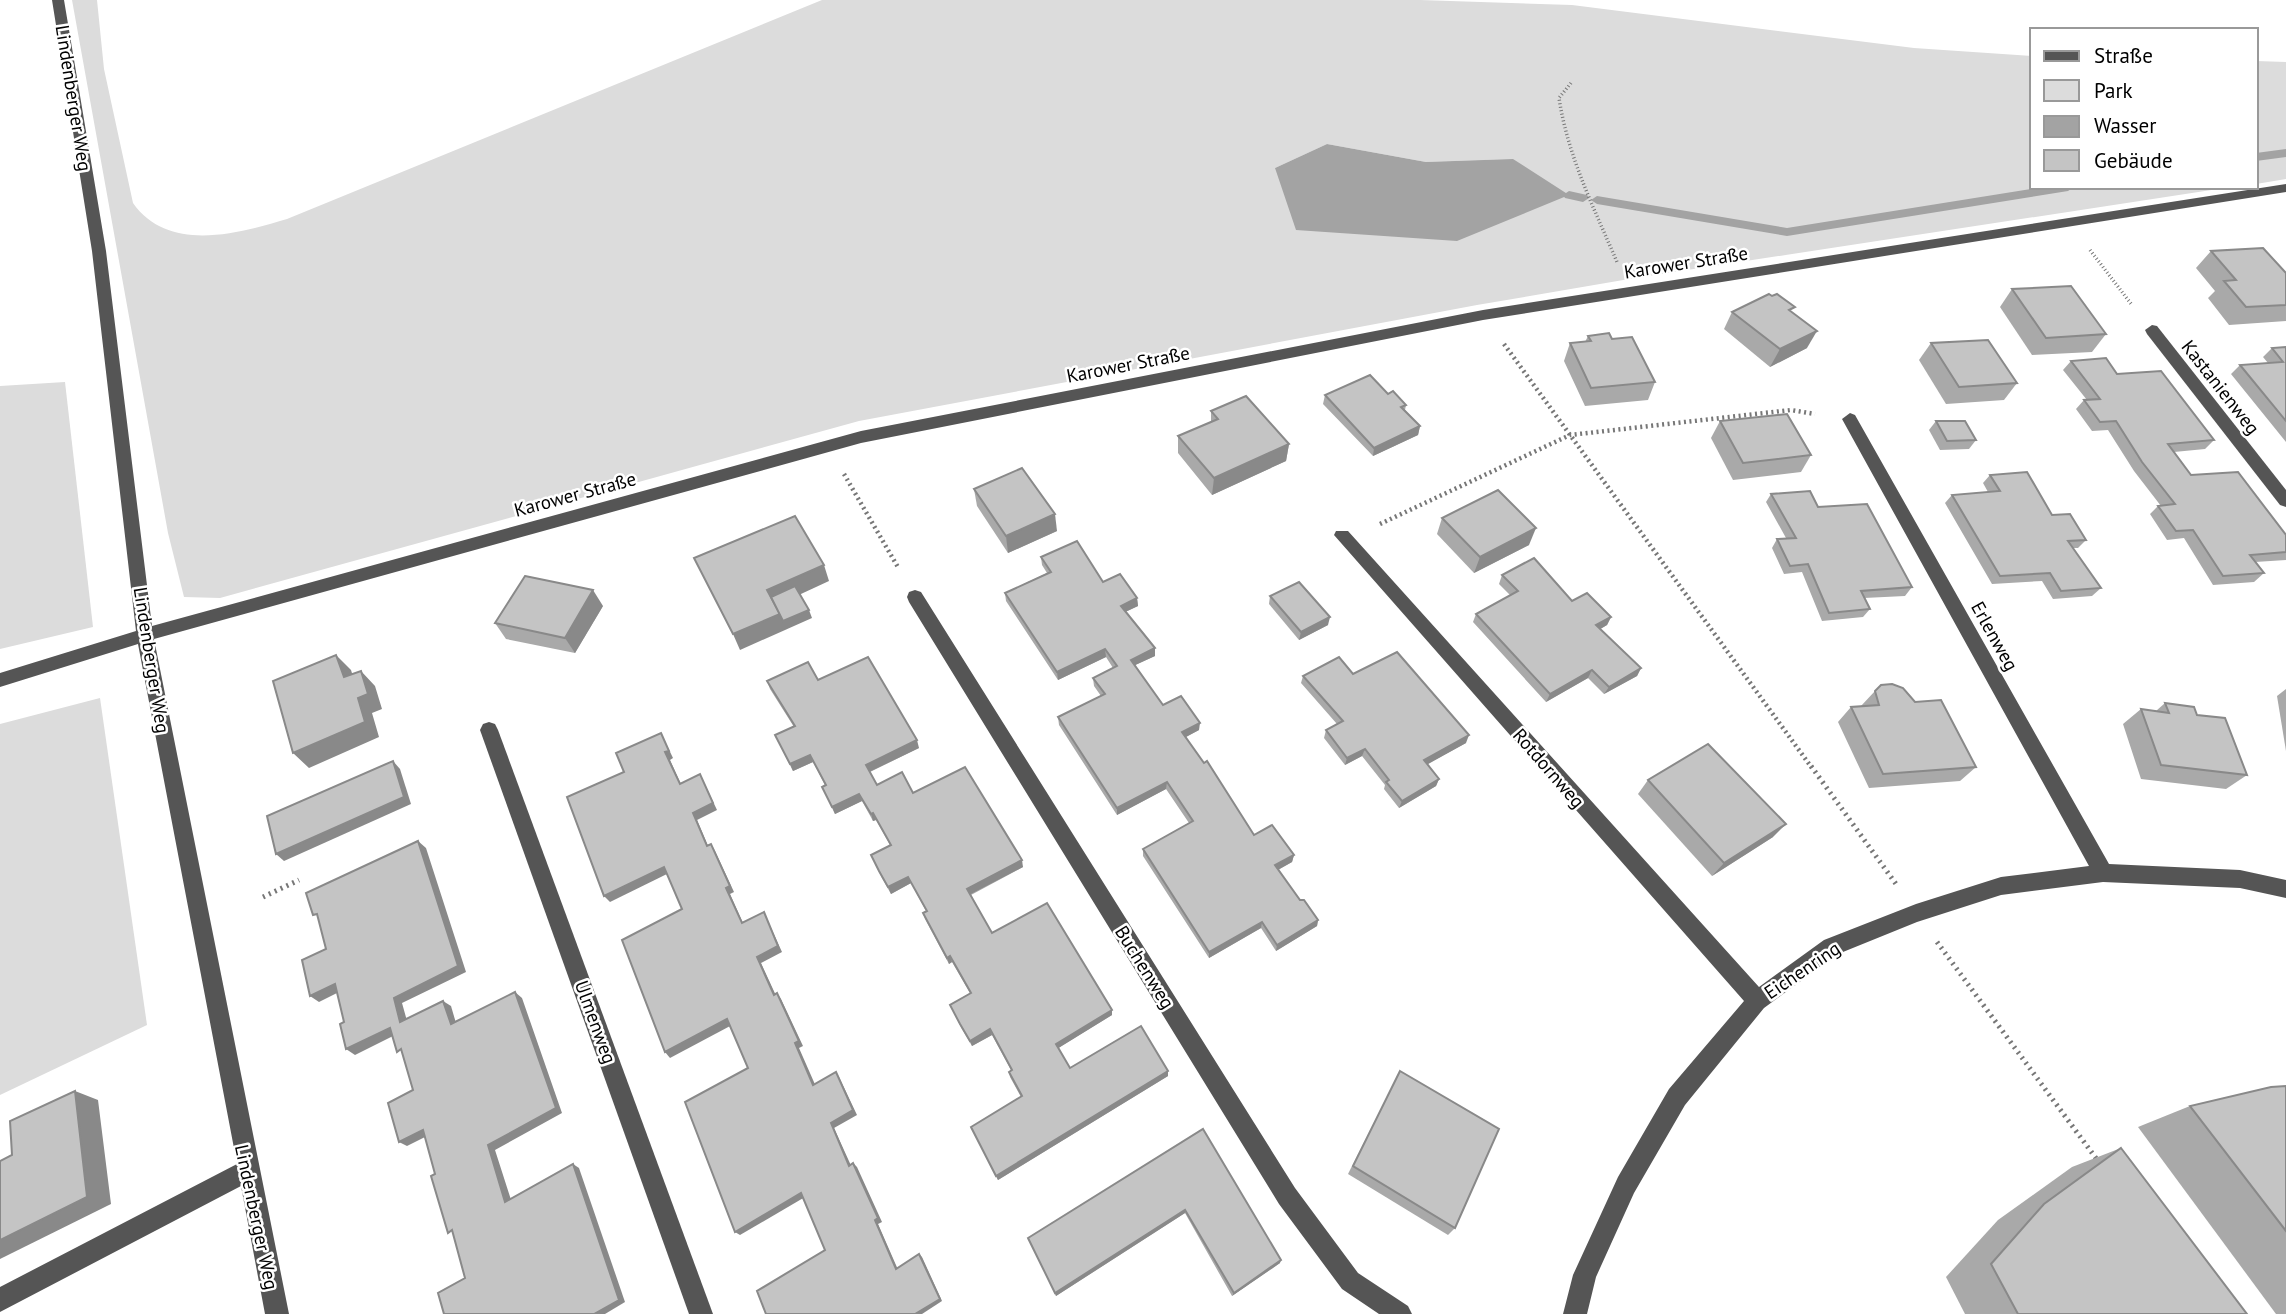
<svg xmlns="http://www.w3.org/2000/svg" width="2286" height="1314" font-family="'PT Sans',sans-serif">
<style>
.green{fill:#dcdcdc;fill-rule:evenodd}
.water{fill:#a3a3a3}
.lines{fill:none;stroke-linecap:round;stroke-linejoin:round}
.stream{fill:#a3a3a3;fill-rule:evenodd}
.path-far2{stroke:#777;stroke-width:3.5;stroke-dasharray:1 2.5;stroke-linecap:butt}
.path-far1{stroke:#777;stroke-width:4.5;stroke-dasharray:2 3.5;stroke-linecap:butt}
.path{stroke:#777;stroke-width:5;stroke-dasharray:2 4.5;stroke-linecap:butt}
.minor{fill:#555;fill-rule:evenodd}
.wall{fill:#a9a9a9}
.shaded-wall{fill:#898989}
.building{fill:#c4c4c4;stroke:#898989;stroke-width:2}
.labels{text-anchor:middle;stroke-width:5;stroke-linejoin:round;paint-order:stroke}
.street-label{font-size:19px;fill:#000;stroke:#fff}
</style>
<rect width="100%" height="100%" fill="#fff"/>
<g class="green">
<path d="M72,0H97L104,69L133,203C168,253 237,234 287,219L822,0H1420L1572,5L1914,48L2032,56V187H2231L1635,278L1477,305L859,421L220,598L184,597L168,533ZM1327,144L1426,162L1513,159L1275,168Z"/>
<path d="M2256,61L2286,62V179L2256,184Z"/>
<path d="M65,382L93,627L0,649V386Z"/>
<path d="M100,698L147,1025L0,1095V724Z"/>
</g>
<path class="water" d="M1327,144L1426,162L1513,159L1569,195L1457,241L1296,230L1275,168Z"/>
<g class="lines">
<g class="stream">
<path d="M2286,149V157L2256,161V153Z"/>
<path d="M2043,187H2074L2068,191L1787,236L1597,204L1591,200L1597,196L1787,228Z"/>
<path d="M1569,191L1587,195L1589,198L1583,202L1565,198L1563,195Z"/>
</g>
<g class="path-far2">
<path d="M1571,83L1559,98C1568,157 1594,208 1617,262"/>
<path d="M2090,250L2132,305"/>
</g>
<g class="path-far1">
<path d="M1504,344L1812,768"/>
<path d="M844,474L899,569"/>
<path d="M1380,524L1570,435L1791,410L1815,414"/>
</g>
<g class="path">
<path d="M1811,766L1896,884"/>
<path d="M263,897L299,880"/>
<path d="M1937,942L2098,1161"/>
</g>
<g class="minor">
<path d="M52,0H64L106,251L152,626L861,431L1483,310L2286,184V192L1483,320L861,443L154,639L289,1314H265L241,1186L0,1312V1287L237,1164L138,644L0,687V673L136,631L92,251Z"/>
<path d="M2152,325L2157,326L2286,490V507L2280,505L2147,334L2145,330Z"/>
<path d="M1850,413L1855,415L2109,864L2240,870L2286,880V898L2240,888L2103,882L2001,895L1917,922L1838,954L1764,1008L1685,1105L1634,1193L1596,1277L1587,1314H1563L1573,1275L1618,1177L1669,1089L1744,1001L1334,535L1336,531H1348L1759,987L1824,940L1916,904L2001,877L2089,866L1842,419Z"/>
<path d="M915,590L921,592L1295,1188L1358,1273L1408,1306L1412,1314H1379L1342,1289L1279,1204L909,602L907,597L909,592Z"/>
<path d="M489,722L495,724L498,730L713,1314H689L480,730L483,724Z"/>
</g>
</g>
<g class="wall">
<path d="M2211,251L2286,273V321L2229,325L2208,298L2215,291L2196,268Z"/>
<path d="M2012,289L2106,334L2092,352L2032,355L2000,307Z"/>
<path d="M1732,312H1792L1807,348L1770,367L1724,329Z"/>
<path d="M1588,336L1612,339L1655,382L1648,400L1585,406L1564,361L1570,343L1585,342Z"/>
<path d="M1931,343L2017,383L2004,400L1946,404L1919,360Z"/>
<path d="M2286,347V442L2231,374L2240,365L2268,363L2263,357L2272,348Z"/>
<path d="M2071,361L2117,374L2214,440L2205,449L2174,452L2191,475L2286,535V560L2255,562L2264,573L2254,582L2213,585L2184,538L2167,540L2150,514L2158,506H2161L2134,471L2108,430L2092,431L2076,409L2084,400H2087L2063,370Z"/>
<path d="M1388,394L1406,405L1405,410L1420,426L1418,435L1373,456L1323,404L1325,395Z"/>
<path d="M1211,411L1289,444L1286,461L1212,495L1178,453V436L1211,422Z"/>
<path d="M1720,421L1811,455L1801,472L1733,480L1711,438Z"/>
<path d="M1936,421L1976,440L1969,449L1940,450L1929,430Z"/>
<path d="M1990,475L2052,515L2086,540L2078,548H2073L2101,588L2092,596L2053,599L2042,581L1992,584L1945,503L1952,495L1988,492L1983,483Z"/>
<path d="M974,489L1057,531L1008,553L977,506Z"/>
<path d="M1771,494L1818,507L1912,587L1905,596L1864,598L1870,609L1863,617L1822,621L1802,572L1784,574L1772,548L1777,539L1786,538L1766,502Z"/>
<path d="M1442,518L1529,545L1474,573L1437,534Z"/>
<path d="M1041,557L1103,582L1137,598L1138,606L1125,612L1155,648V656L1135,665L1163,705L1199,730L1186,737L1254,835L1294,855L1292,862L1278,870L1300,900L1318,920L1317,926L1276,951L1261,928L1209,958L1143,856V849L1189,823L1166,789L1117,815L1059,725L1058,717L1101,696L1094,686L1093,678L1113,668L1106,657L1058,680L1006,601L1005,593L1047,573L1042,565Z"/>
<path d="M1502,575L1572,601L1611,617L1607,625L1600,629L1641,668L1637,676L1604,694L1588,678L1546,702L1473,622L1476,614L1510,595L1499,584Z"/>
<path d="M1270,596L1328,625L1299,640L1269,604Z"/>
<path d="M603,606L575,653L506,639L495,623Z"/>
<path d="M1353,674L1466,743L1427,764L1439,779L1436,786L1399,808L1384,789L1385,785L1362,756L1345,765L1324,738L1326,730L1337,724L1301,683L1303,676Z"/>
<path d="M818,680L919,748L870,772L877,785L913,793L1023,867L971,895L992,933L1112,1015L1058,1048L1070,1068L1168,1076L998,1180L971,1127L1021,1097L1010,1077L1009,1072L1011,1070L992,1035L972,1046L962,1029L950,1005L970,993L952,962L949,964L925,919L923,913L926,911L911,883L891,894L882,878L871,855L890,845L876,820L873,821L862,801L835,814L822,787L825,785L813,762L793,771L775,735L794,727L770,689L767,681Z"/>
<path d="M2286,689V751L2277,696Z"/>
<path d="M1875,691L1915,702L1976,767L1960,781L1869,788L1838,722L1851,707L1861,706Z"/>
<path d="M2165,703L2197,715L2247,775L2226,789L2141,779L2123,724L2141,709L2156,711Z"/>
<path d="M1648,780L1773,837L1712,876L1638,794Z"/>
<path d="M1400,1071L1455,1228L1448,1235L1348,1174Z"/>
<path d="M2286,1086V1314H2276L2138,1127L2190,1106Z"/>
<path d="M1203,1129L1280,1263L1232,1296L1185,1213L1056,1296L1028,1238Z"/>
<path d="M2121,1148L2247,1314H1965L1946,1277L1998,1220L2072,1167Z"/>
</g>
<g class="shaded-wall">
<path d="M1817,331L1807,348L1770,367L1780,349Z"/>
<path d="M1420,426L1418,435L1373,456L1374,448Z"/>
<path d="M1289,444L1286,461L1212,495L1214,478Z"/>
<path d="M1055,514L1057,531L1008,553L1006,536Z"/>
<path d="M1536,528L1529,545L1474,573L1480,557Z"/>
<path d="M824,565L829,581L775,606L767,590Z"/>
<path d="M593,590L603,606L575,653L565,638Z"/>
<path d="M1137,598L1138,606L1121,614V606Z"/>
<path d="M809,610L812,618L740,650L733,634L780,614Z"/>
<path d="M1330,617L1328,625L1299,640L1301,632Z"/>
<path d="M1611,617L1607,625L1592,634L1596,625Z"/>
<path d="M1155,648V656L1131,667V660Z"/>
<path d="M1105,649L1106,657L1058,680L1057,672Z"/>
<path d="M336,655L351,670L358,693L344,677Z"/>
<path d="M1641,668L1637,676L1604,694L1609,687Z"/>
<path d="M1592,670L1588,678L1546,702L1550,694Z"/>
<path d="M361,671L375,686L382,709L372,713L379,737L309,768L293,753Z"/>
<path d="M1200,723L1199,730L1182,739V732Z"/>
<path d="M661,733L673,758L670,760L684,791L680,784L665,752Z"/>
<path d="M1469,735L1466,743L1421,768L1424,760Z"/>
<path d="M917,740L919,748L869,772L866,765Z"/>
<path d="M1365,749L1362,756L1345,765L1347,758Z"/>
<path d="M810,755L813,762L793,771L790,764Z"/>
<path d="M393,761L400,769L411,804L284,861L276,854Z"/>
<path d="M700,774L717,810L697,820L711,853L707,846L693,813Z"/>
<path d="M1439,779L1436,786L1399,808L1402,801Z"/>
<path d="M1167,782L1166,789L1117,815V808Z"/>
<path d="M859,794L862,801L835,814L832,807Z"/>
<path d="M873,813L876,820L873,821L871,814Z"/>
<path d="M1786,824L1773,837L1712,876L1724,863Z"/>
<path d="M418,841L426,848L466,972L402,1003L409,1028L400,1022L394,998Z"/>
<path d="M711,844L715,851L734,892L730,894L746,930L742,923L726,888Z"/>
<path d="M1294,855L1292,862L1274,872L1275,865Z"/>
<path d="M1022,860L1023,867L969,895L967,889Z"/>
<path d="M664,867L669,873L610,902L604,896Z"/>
<path d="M908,877L911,883L891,894L888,887Z"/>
<path d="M764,912L767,919L782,952L761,963L778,1000L774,995L757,957Z"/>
<path d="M1318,920L1317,926L1276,951L1277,945Z"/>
<path d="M1262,922L1261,928L1209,958V952Z"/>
<path d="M950,956L952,962L949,964L947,958Z"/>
<path d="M335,984L343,990L319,1002L310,996Z"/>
<path d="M515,992L522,998L562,1113L495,1150L513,1206L505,1202L488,1145Z"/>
<path d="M777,993L781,999L803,1046L799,1048L817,1089L813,1085L795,1043Z"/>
<path d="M443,1001L451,1006L458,1030L451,1024Z"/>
<path d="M1112,1010V1015L1057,1049L1056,1044Z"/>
<path d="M727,1019L732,1025L670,1058L665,1052Z"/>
<path d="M390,1028L399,1033L355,1055L346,1049Z"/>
<path d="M990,1029L992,1035L972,1046L970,1041Z"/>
<path d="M1168,1071V1076L998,1180L996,1176Z"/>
<path d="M836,1072L839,1077L857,1115L834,1128L853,1170L849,1166L831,1123Z"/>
<path d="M75,1091L98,1100L111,1204L0,1259V1240Z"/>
<path d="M423,1130L431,1134L407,1146L399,1142Z"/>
<path d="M853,1163L857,1167L882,1222L878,1224L899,1272L896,1269L875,1220Z"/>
<path d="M573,1164L579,1168L625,1302L605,1314H594Z"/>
<path d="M801,1193L805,1197L740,1235L735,1232Z"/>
<path d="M1185,1210V1213L1056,1296L1055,1293Z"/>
<path d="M919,1254L922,1257L942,1301L922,1314H915Z"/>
<path d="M1281,1260L1280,1263L1232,1296L1234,1293Z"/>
</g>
<g class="building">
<path d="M2263,248L2286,273V305L2246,307L2224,281L2236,280L2211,251Z"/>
<path d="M2071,286L2106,334L2046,338L2012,289Z"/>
<path d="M1769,294L1772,296L1777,294L1795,307L1789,310L1817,331L1780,349L1732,312Z"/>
<path d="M1609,333L1612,339L1632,337L1655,382L1591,388L1570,343L1591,341L1588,336Z"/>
<path d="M1988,340L2017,383L1959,387L1931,343Z"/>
<path d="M2286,347V421L2240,365L2283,362L2272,348Z"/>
<path d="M2106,358L2117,374L2161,371L2214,440L2168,444L2191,475L2238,472L2286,535V552L2250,555L2264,573L2223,576L2193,530L2176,531L2158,506L2175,504L2142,462L2116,421L2100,422L2084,400L2100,399L2071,361Z"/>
<path d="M1370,375L1388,394L1393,391L1406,405L1401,407L1420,426L1374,448L1325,395Z"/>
<path d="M1246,396L1289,444L1214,478L1178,436L1218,419L1211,411Z"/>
<path d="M1787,414L1811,455L1743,463L1720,421Z"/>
<path d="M1936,421H1965L1976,440L1947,441Z"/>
<path d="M1022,468L1055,514L1006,536L974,489Z"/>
<path d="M2027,472L2052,515L2070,514L2086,540L2068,541L2101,588L2061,591L2050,573L2000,576L1952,495L2000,491L1990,475Z"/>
<path d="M1498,490L1536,528L1480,557L1442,518Z"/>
<path d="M1810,491L1818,507L1867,504L1912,587L1861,591L1870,609L1829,613L1808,564L1790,566L1777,539L1796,538L1771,494Z"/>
<path d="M795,516L824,565L767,590L780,614L733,634L694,558Z"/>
<path d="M1077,541L1103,582L1120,574L1137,598L1121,606L1155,648L1131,660L1163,705L1181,696L1200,723L1182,732L1204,763L1207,761L1254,835L1272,825L1294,855L1275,865L1300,900H1304L1318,920L1277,945L1262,922L1209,952L1143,849L1193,821L1167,782L1117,808L1058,717L1105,694L1093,678L1117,666L1105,649L1057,672L1005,593L1051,572L1041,557Z"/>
<path d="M1534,558L1572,601L1587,593L1611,617L1596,625L1641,668L1609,687L1592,670L1550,694L1476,614L1518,591L1502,575Z"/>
<path d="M525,576L593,590L565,638L495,623Z"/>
<path d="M1299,582L1330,617L1301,632L1270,596Z"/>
<path d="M795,586L809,610L783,621L771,597Z"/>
<path d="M1397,652L1469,735L1424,760L1439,779L1402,801L1386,782L1389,780L1365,749L1347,758L1326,730L1343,721L1303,676L1339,657L1353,674Z"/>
<path d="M336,655L344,677L361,671L368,694L358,698L365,722L293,753L273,681Z"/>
<path d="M868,657L917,740L866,765L877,785L902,772L913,793L965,767L1022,860L967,889L992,933L1047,903L1112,1010L1056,1044L1070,1068L1141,1026L1168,1071L996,1176L971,1127L1022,1096L1009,1072L1012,1070L990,1029L970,1041L960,1024L950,1005L971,993L950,956L947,958L923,913L927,911L908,877L888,887L879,871L871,855L891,845L873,813L871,814L859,794L832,807L822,787L826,785L810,755L790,764L775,735L795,726L767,681L808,662L818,680Z"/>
<path d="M1892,684L1903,688L1915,702L1941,700L1976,767L1883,774L1851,707L1879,705L1875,691L1881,685Z"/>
<path d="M2165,703L2194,707L2197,715L2225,718L2247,775L2161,765L2141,709L2169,713Z"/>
<path d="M661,733L669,751L665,752L680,784L700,774L713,803L693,813L707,846L711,844L730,886L726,888L742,923L764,912L778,946L757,957L774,995L777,993L799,1041L795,1043L813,1085L836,1072L853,1110L831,1123L849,1166L853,1163L878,1218L875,1220L896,1269L919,1254L940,1299L915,1314H766L757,1291L825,1250L801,1193L735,1232L685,1102L748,1068L727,1019L665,1052L622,940L682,909L664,867L604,896L567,797L624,772L616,753Z"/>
<path d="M1708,744L1786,824L1724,863L1648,780Z"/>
<path d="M393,761L404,797L276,854L267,816Z"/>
<path d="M418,841L458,966L394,998L400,1022L443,1001L451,1024L515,992L556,1108L488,1145L505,1202L573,1164L619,1300L594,1314H444L438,1293L465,1278L452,1230L448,1233L431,1176L435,1174L423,1130L399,1142L388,1103L413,1090L401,1049L397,1052L390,1028L346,1049L340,1024L344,1022L335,984L310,996L302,960L326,949L317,914L313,915L306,893Z"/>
<path d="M1400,1071L1499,1129L1455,1228L1353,1166Z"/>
<path d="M2286,1086V1231L2190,1106L2271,1087Z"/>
<path d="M75,1091L87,1197L0,1240V1161L12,1155L10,1121Z"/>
<path d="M1203,1129L1281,1260L1234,1293L1185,1210L1055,1293L1028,1238Z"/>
<path d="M2121,1148L2247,1314H2018L1991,1264L2044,1204Z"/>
</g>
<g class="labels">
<g class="street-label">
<text transform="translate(74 98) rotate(81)" y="7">Lindenberger Weg</text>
<text transform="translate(1686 262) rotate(-9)" y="7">Karower Straße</text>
<text transform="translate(1128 364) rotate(-11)" y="7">Karower Straße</text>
<text transform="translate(2221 387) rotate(52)" y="7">Kastanienweg</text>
<text transform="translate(575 494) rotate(-15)" y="7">Karower Straße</text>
<text transform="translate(1995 636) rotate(61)" y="7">Erlenweg</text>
<text transform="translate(152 660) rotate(81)" y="7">Lindenberger Weg</text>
<text transform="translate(1549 768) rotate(49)" y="7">Rotdornweg</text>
<text transform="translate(1145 967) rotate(58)" y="7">Buchenweg</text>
<text transform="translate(1802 970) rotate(-34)" y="7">Eichenring</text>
<text transform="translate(596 1022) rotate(70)" y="7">Ulmenweg</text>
<text transform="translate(257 1217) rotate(78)" y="7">Lindenberger Weg</text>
</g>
</g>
<rect x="2030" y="28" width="228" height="161" fill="#ffffff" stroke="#999999" stroke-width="2"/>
<rect x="2044" y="51" width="35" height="10" fill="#555555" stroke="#999999" stroke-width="2"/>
<text x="2094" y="63" font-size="21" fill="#000000">Straße</text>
<rect x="2044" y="80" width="35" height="21" fill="#dcdcdc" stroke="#999999" stroke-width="2"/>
<text x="2094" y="98" font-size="21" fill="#000000">Park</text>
<rect x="2044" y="116" width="35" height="21" fill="#a3a3a3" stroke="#999999" stroke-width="2"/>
<text x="2094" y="133" font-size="21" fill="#000000">Wasser</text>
<rect x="2044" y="150" width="35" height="21" fill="#c4c4c4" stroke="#999999" stroke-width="2"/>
<text x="2094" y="168" font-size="21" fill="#000000">Gebäude</text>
</svg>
